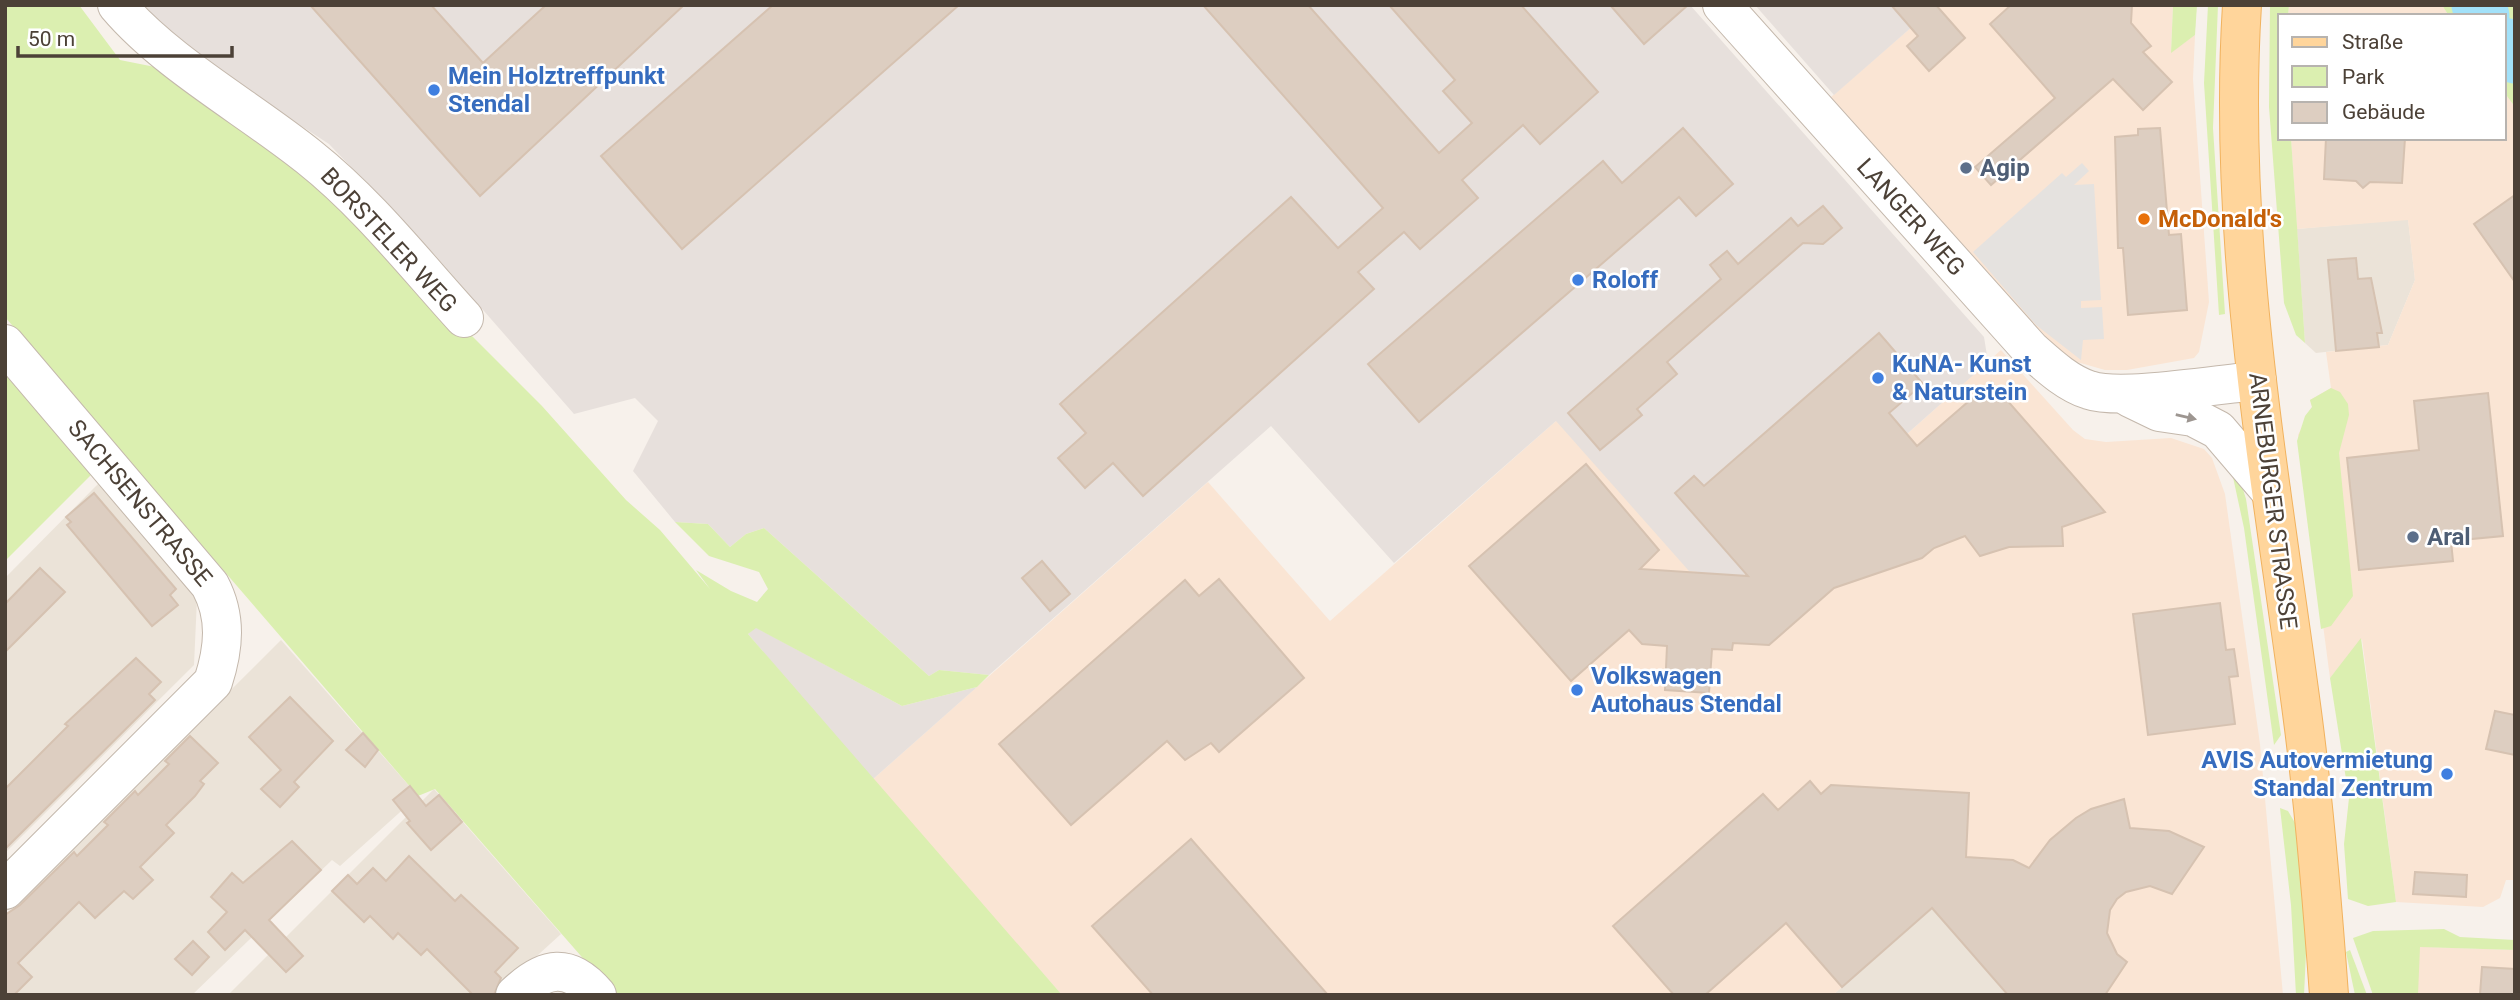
<svg xmlns="http://www.w3.org/2000/svg" width="2520" height="1000" font-family="Roboto,sans-serif">
<style>
.residential{fill:#ebe3d8}
.commercial{fill:#fae5d4}
.industrial{fill:#e7e0dc}
.green{fill:#dbefb0}
.parking{fill:#e5e2df}
.lines{fill:none;stroke-linecap:round;stroke-linejoin:round}
.river{stroke:#a2e1f9;stroke-width:51}
.building{fill:#ddcec1;stroke:#d6c2b1;stroke-width:2}
.minor-casing{stroke:#c4b8ac;stroke-width:40}
.major-casing{stroke:#f1b25e;stroke-width:40}
.minor{stroke:#fff;stroke-width:38}
.major{stroke:#ffd59b;stroke-width:38}
.oneway{fill:#9d9691}
.shop-dot{fill:#3f7fe0;stroke:#fff;stroke-width:2.5}
.service-dot{fill:#5c6f8a;stroke:#fff;stroke-width:2.5}
.food-dot{fill:#e8710a;stroke:#fff;stroke-width:2.5}
.labels{text-anchor:middle;stroke-width:5;stroke-linejoin:round;paint-order:stroke}
.shop-label{font-size:24px;font-weight:bold;fill:#366cbe;stroke:#fff;text-anchor:start}
.service-label{font-size:24px;font-weight:bold;fill:#4e5e75;stroke:#fff;text-anchor:start}
.street-label{font-size:24px;fill:#4c4137;stroke:#fff}
.food-label{font-size:24px;font-weight:bold;fill:#c56008;stroke:#fff;text-anchor:start}
</style>
<rect width="100%" height="100%" fill="#f7f1eb"/>
<g class="residential">
<path d="M2408,219L2415,280L2388,345L2316,353L2305,343L2297,229Z"/>
<path d="M99,483L197,599L194,665L5,853V578Z"/>
<path d="M281,640L418,796L340,866L332,860L192,995H5V915Z"/>
<path d="M434,789L561,934L494,995H228Z"/>
<path d="M1932,908L2008,995H1833Z"/>
</g>
<g class="commercial">
<path d="M1937,5H2173L2171,52L2195,35L2193,79L2209,302L2199,352L2194,358L2127,370H2105L2077,362L2060,351L2045,339L1831,97Z"/>
<path d="M2289,5H2442L2449,16H2288Z"/>
<path d="M2504,92L2515,107V880H2506L2500,898L2483,907L2396,902L2362,639L2330,678L2298,435L2312,407L2310,400L2331,388L2326,352L2388,345L2415,280L2408,220L2297,229L2291,138H2504Z"/>
<path d="M2001,350L2073,430L2085,439L2106,442L2171,438L2204,449L2212,458L2225,494L2260,744L2283,995H2008L1932,908L1833,995H1062L872,780L1208,482L1330,621L1556,421L1907,434Z"/>
<path d="M2397,946L2515,950V995H2398Z"/>
</g>
<g class="industrial">
<path d="M137,5H1690L1984,337L1988,362L1792,536L1747,574L1738,576L1689,571L1556,421L1394,563L1271,426L989,675L939,670L929,676L764,528L746,534L730,547L708,524L675,522L633,471L658,421L635,398L574,414L435,255L329,144L164,36Z"/>
<path d="M1755,5H1937L1834,95Z"/>
<path d="M755,627L902,706L977,687L872,780L748,634Z"/>
</g>
<g class="green">
<path d="M5,5H79L120,60L155,67L289,153L542,406L626,500L660,530L710,589L696,570L731,591L757,602L768,589L759,572L709,556L675,522L708,524L730,547L746,534L764,528L929,676L939,670L989,675L977,687L902,706L756,628L748,634L1062,995H615L435,789L418,796L5,317Z"/>
<path d="M2173,5H2197L2195,35L2171,53Z"/>
<path d="M2208,5H2218L2213,128L2225,314L2219,315L2204,83Z"/>
<path d="M2270,5H2289L2288,16H2280V138H2291L2305,343L2296,335L2284,303L2269,107Z"/>
<path d="M2442,5H2515V107L2504,92V16H2449Z"/>
<path d="M5,373L91,475L5,561Z"/>
<path d="M2331,388L2340,392L2348,404L2349,415L2339,453L2353,596L2331,626L2321,629L2297,441L2305,416L2312,407L2310,400Z"/>
<path d="M2231,468L2237,470L2246,499L2281,735L2274,745L2244,528Z"/>
<path d="M2361,638L2396,902L2368,906L2348,899L2344,844L2349,798L2330,678Z"/>
<path d="M2280,808L2288,811L2298,828L2307,932L2304,995H2296L2291,905Z"/>
<path d="M2444,929L2460,937L2515,940V950L2420,947L2418,995H2373L2353,938L2373,931Z"/>
<path d="M2350,950L2367,995H2355L2346,952Z"/>
</g>
<path class="parking" d="M2082,163L2089,171L2074,185L2094,184L2101,300L2081,301V308L2102,307L2104,339L2083,340L2081,360L2036,325L1973,252L2062,173L2066,177Z"/>
<g class="lines">
<g class="river">
<path d="M2477,5L2484,16"/>
<path d="M2504,43L2515,58"/>
</g>
</g>
<g class="building">
<path d="M310,5H431L483,63L546,5H684L480,196Z"/>
<path d="M773,5H959L682,249L601,156Z"/>
<path d="M1203,5H1308L1439,153L1472,123L1443,91L1455,80L1389,5H1521L1598,92L1540,144L1523,125L1462,180L1478,198L1420,249L1404,232L1358,272L1374,289L1143,496L1113,463L1085,488L1058,458L1086,433L1060,404L1291,197L1338,248L1383,208Z"/>
<path d="M1610,5H1688L1644,44Z"/>
<path d="M1891,5H1936L1965,38L1929,71L1907,46L1918,36Z"/>
<path d="M2011,5H2132L2131,23L2151,46L2143,52L2172,82L2143,110L2113,79L1991,185L1975,167L2055,98L1990,24Z"/>
<path d="M1683,128L1733,184L1696,216L1679,197L1419,422L1368,364L1603,161L1622,183Z"/>
<path d="M2160,128L2169,235L2181,234L2187,310L2128,315L2123,248H2118L2115,137L2138,135V129Z"/>
<path d="M2326,138H2405L2402,183L2370,182L2363,188L2356,181L2324,179Z"/>
<path d="M2515,195V282L2474,224Z"/>
<path d="M1823,206L1842,228L1823,244L1803,243L1667,362L1677,374L1637,409L1642,415L1600,450L1568,413L1721,279L1710,265L1727,251L1738,264L1791,218L1798,226Z"/>
<path d="M2356,258L2358,279L2371,278L2382,333H2377L2379,347L2336,351L2328,260Z"/>
<path d="M1879,333L1923,384L1889,413L1917,446L1991,382L2105,512L2062,527L2063,546L2009,547L1980,556L1965,536L1934,548L1922,558L1834,588L1769,645L1733,643L1732,650L1712,649L1709,693L1665,690L1667,646L1642,644L1629,630L1571,681L1469,566L1586,464L1659,550L1640,569L1748,576L1675,493L1694,476L1704,486Z"/>
<path d="M2488,393L2503,536L2451,541L2453,561L2359,570L2347,458L2419,450L2414,401Z"/>
<path d="M94,493L176,589L170,595L178,605L152,626L67,525L71,522L66,517Z"/>
<path d="M1042,561L1070,594L1050,611L1022,578Z"/>
<path d="M40,568L65,592L5,652V604Z"/>
<path d="M1219,579L1304,678L1219,752L1211,743L1185,760L1167,741L1071,825L999,744L1185,580L1199,596Z"/>
<path d="M2220,603L2226,650L2234,649L2238,676L2229,677L2235,724L2148,735L2133,614Z"/>
<path d="M136,658L161,682L149,694L155,700L5,849V789L68,726L65,724Z"/>
<path d="M290,697L333,741L294,782L299,787L280,807L261,789L281,770L249,737Z"/>
<path d="M2495,711L2515,715V755L2486,749Z"/>
<path d="M363,733L378,750L365,767L346,750Z"/>
<path d="M190,736L218,763L200,781L204,784L195,796L166,825L174,833L140,867L153,880L133,899L124,891L95,918L79,902L18,963L32,977L14,995H5V915L20,905L74,852L77,856L108,825L104,822L135,791L138,795L169,764L165,761Z"/>
<path d="M1810,781L1821,794L1831,785L1969,793L1966,857L2013,860L2029,868L2050,840L2076,818L2091,809L2124,799L2130,828L2169,831L2204,847L2172,894L2150,886L2126,892L2117,899L2110,910L2107,933L2117,954L2127,962L2105,995H2008L1932,908L1842,987L1786,923L1705,995H1674L1613,926L1763,794L1778,810Z"/>
<path d="M410,786L426,806L439,795L462,822L431,850L407,823L410,821L393,800Z"/>
<path d="M1191,839L1328,995H1153L1092,926Z"/>
<path d="M292,841L321,870L269,920L303,956L286,972L245,930L225,950L208,932L227,912L211,897L232,873L243,883Z"/>
<path d="M409,856L455,901L461,895L518,948L495,972L501,978L494,995H473L427,949L421,955L398,933L393,939L370,916L364,922L332,891L348,875L357,884L373,868L386,881Z"/>
<path d="M2415,872L2467,875L2466,897L2413,894Z"/>
<path d="M193,941L209,957L192,975L175,959Z"/>
<path d="M2482,967L2515,969V995H2480Z"/>
</g>
<g class="lines">
<defs>
<g id="minor">
<path d="M117,5C166,63 248,108 309,157C367,203 414,263 464,318"/>
<path d="M1722,5L2031,350C2048,365 2067,383 2089,390C2121,401 2219,384 2257,381"/>
<path d="M5,344L210,585C227,617 224,648 213,682L5,890"/>
<path d="M2130,398L2159,412L2193,417L2218,430L2271,492"/>
<path d="M515,995C545,966 569,962 597,995"/>
</g>
<path id="major" d="M2242,5C2227,240 2270,473 2301,705C2314,801 2322,898 2329,995"/>
</defs>
<use href="#minor" class="minor-casing"/>
<use href="#major" class="major-casing"/>
<use href="#minor" class="minor"/>
<use href="#major" class="major"/>
</g>
<defs><path id="oneway-solid" d="M-6-.8H1V-3.2L6.5 0L1 3.2V.8H-6Z" transform="scale(1.75)"/></defs>
<use class="oneway" href="#oneway-solid" transform="translate(2186 417) rotate(13)"/>
<g class="shop-dot">
<circle cx="434" cy="90" r="7"/>
<circle cx="1578" cy="280" r="7"/>
<circle cx="1878" cy="378" r="7"/>
<circle cx="1577" cy="690" r="7"/>
<circle cx="2447" cy="774" r="7"/>
</g>
<g class="service-dot">
<circle cx="1966" cy="168" r="7"/>
<circle cx="2413" cy="537" r="7"/>
</g>
<circle class="food-dot" cx="2144" cy="219" r="7"/>
<g class="labels">
<g class="shop-label">
<text x="448" y="84">Mein Holztreffpunkt<tspan x="448" dy="28">Stendal</tspan></text>
<text x="1592" y="288">Roloff</text>
<text x="1892" y="372">KuNA- Kunst<tspan x="1892" dy="28">&amp; Naturstein</tspan></text>
<text x="1591" y="684">Volkswagen<tspan x="1591" dy="28">Autohaus Stendal</tspan></text>
<text x="2433" y="768" text-anchor="end">AVIS Autovermietung<tspan x="2433" dy="28">Standal Zentrum</tspan></text>
</g>
<g class="service-label">
<text x="1980" y="176">Agip</text>
<text x="2427" y="545">Aral</text>
</g>
<g class="street-label">
<text transform="translate(1911 217) rotate(48)" y="8">LANGER WEG</text>
<text transform="translate(389 240) rotate(47)" y="8">BORSTELER WEG</text>
<text transform="translate(2273 501) rotate(83)" y="8">ARNEBURGER STRASSE</text>
<text transform="translate(140 503) rotate(50)" y="8">SACHSENSTRASSE</text>
</g>
<g class="food-label">
<text x="2158" y="227">McDonald's</text>
</g>
</g>
<rect width="2520" height="1000" fill="none" stroke="#4c4137" stroke-width="14"/>
<rect x="2278" y="14" width="228" height="126" fill="#ffffff" stroke="#b7b3af" stroke-width="2"/>
<rect x="2292" y="37" width="35" height="10" fill="#ffd59b" stroke="#b7b3af" stroke-width="2"/>
<text x="2342" y="49" font-size="21" fill="#4c4137">Straße</text>
<rect x="2292" y="66" width="35" height="21" fill="#dbefb0" stroke="#b7b3af" stroke-width="2"/>
<text x="2342" y="84" font-size="21" fill="#4c4137">Park</text>
<rect x="2292" y="102" width="35" height="21" fill="#ddcec1" stroke="#b7b3af" stroke-width="2"/>
<text x="2342" y="119" font-size="21" fill="#4c4137">Gebäude</text>
<path d="M18 46v10h214v-10" fill="none" stroke="#4c4137" stroke-width="3.5"/>
<text x="28" y="46" font-size="21" fill="#4c4137" stroke="#ffffff" stroke-width="5" paint-order="stroke">50 m</text>
</svg>
